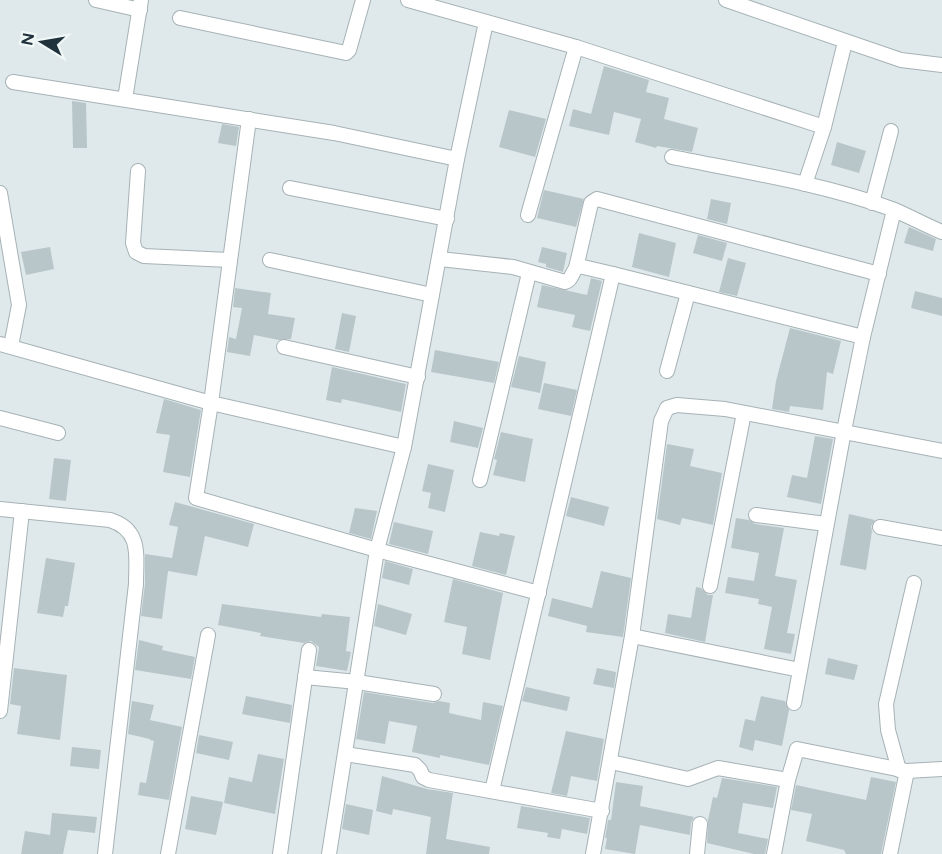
<svg xmlns="http://www.w3.org/2000/svg" width="942" height="854" font-family="Figtree,sans-serif">
<style>
.building{fill:#b8c6c9}
.lines{fill:none;stroke-linecap:round;stroke-linejoin:round}
.minor-casing{stroke:#a6b2b6;stroke-width:16}
.minor{stroke:#fff;stroke-width:14}
</style>
<rect width="100%" height="100%" fill="#dfe9eb"/>
<g class="building">
<path d="M604,66L649,80L646,92L669,98L664,119L698,128L692,152L657,146L656,148L635,142L641,119L614,112L609,135L569,126L573,109L591,114Z"/>
<path d="M72,101L86,103L87,148H73Z"/>
<path d="M509,110L546,119L535,157L499,147Z"/>
<path d="M222,124L239,127L236,146L218,143Z"/>
<path d="M837,142L866,151L859,173L831,165Z"/>
<path d="M544,190L584,199L576,227L537,218Z"/>
<path d="M711,199L731,203L727,224L707,219Z"/>
<path d="M909,227L936,239L933,251L904,243Z"/>
<path d="M639,233L676,243L669,277L632,267Z"/>
<path d="M698,235L727,243L722,261L693,253Z"/>
<path d="M50,247L54,269L26,275L21,252Z"/>
<path d="M542,247L567,253L563,272L546,267V264L538,262Z"/>
<path d="M728,258L746,263L737,296L719,292Z"/>
<path d="M591,278L602,281L590,331L572,327L575,315L537,307L542,285L587,295Z"/>
<path d="M235,288L271,293L268,314L295,318L291,339L279,340L254,335L250,356L227,352L229,337L236,339L242,308L233,307Z"/>
<path d="M915,291L942,298V316L911,308Z"/>
<path d="M342,313L356,316L349,352L335,349Z"/>
<path d="M790,328L841,341L833,374L827,372L823,410L790,406L789,412L772,409L776,381Z"/>
<path d="M435,350L499,362L494,383L431,372Z"/>
<path d="M519,356L546,362L540,393L511,387Z"/>
<path d="M332,367L406,384L401,412L342,399L341,403L326,400Z"/>
<path d="M544,383L577,390L571,416L538,409Z"/>
<path d="M164,399L201,410L190,477L163,472L170,435L156,433Z"/>
<path d="M454,421L483,428L478,448L450,442Z"/>
<path d="M501,432L533,439L525,482L493,475L497,460L494,459Z"/>
<path d="M815,436L833,439L821,504L787,497L792,475L807,478Z"/>
<path d="M667,444L694,449L690,466L722,473L713,525L682,518L680,525L657,519Z"/>
<path d="M54,458L71,460L66,501L49,499Z"/>
<path d="M428,464L454,470L445,512L428,508L431,493L422,491Z"/>
<path d="M571,497L609,507L604,526L566,516Z"/>
<path d="M175,502L254,524L248,547L205,536L197,576L168,571L162,619L141,616L145,584V554L172,558L178,527L169,525Z"/>
<path d="M355,508L377,511L371,539L349,533Z"/>
<path d="M849,514L875,520L871,526L872,531L866,570L840,565Z"/>
<path d="M736,518L749,520L755,524L784,528L775,576L797,580L787,633L795,634L791,654L764,649L772,607L758,604L759,599L725,593L728,577L754,581L759,553L731,548Z"/>
<path d="M394,522L433,531L428,554L389,544Z"/>
<path d="M480,532L499,536L500,533L515,536L506,575L472,566Z"/>
<path d="M46,558L75,563L68,606H65L63,617L37,613Z"/>
<path d="M385,561L413,569L409,585L382,578Z"/>
<path d="M601,571L631,578L623,637L586,632L587,626L548,616L552,598L592,608Z"/>
<path d="M453,579L503,593L490,660L462,654L467,627L444,622Z"/>
<path d="M696,587L701,588L708,595H713L705,642L665,633L668,614L691,618Z"/>
<path d="M222,604L321,617L322,614L350,617L346,651L351,652L347,671L316,666L319,647L311,641L304,643L260,636L261,633L218,625Z"/>
<path d="M378,604L412,614L406,635L374,626Z"/>
<path d="M139,640L163,646L162,650L195,657L191,679L135,670Z"/>
<path d="M828,658L858,665L854,680L825,674Z"/>
<path d="M14,668L67,675L60,740L17,734L21,706L10,704Z"/>
<path d="M597,668L616,672L614,688L593,684Z"/>
<path d="M526,687L570,697L567,711L522,701Z"/>
<path d="M364,692L433,703L439,701L450,703L449,713L481,720L483,702L503,706L489,765L440,755V758L412,752L417,726L389,721L385,744L356,739Z"/>
<path d="M246,696L292,705L290,723L242,714Z"/>
<path d="M761,696L785,701L789,710L782,746L755,740L753,751L739,747L745,719L755,721Z"/>
<path d="M132,701L154,705L150,720L182,727L169,800L138,795L140,782L146,783L154,741L150,740V739L128,734Z"/>
<path d="M566,731L604,739L597,781L571,776L567,796L551,793Z"/>
<path d="M199,735L233,742L229,760L196,753Z"/>
<path d="M72,747L101,750L99,769L70,766Z"/>
<path d="M258,754L284,759L275,814L224,803L229,777L252,782Z"/>
<path d="M382,776L427,789L453,793L446,839L490,847L489,854H426L431,817L393,809L392,815L376,811Z"/>
<path d="M871,777L896,782L881,854H846L844,850L806,841L812,814L791,810L796,785L866,800Z"/>
<path d="M722,778L777,787L773,808L743,803L738,833L768,839L765,854H754L707,843L708,820L713,797L717,798Z"/>
<path d="M616,782L643,786L640,806L694,817L691,823L690,835L640,825L635,854L605,849L607,838H605L608,820H611Z"/>
<path d="M191,796L223,802L216,835L185,829Z"/>
<path d="M346,804L373,810L369,835L342,829Z"/>
<path d="M521,806L590,818L587,834L562,829L560,839L547,837L548,833L517,828Z"/>
<path d="M52,813L97,817L95,833L68,830L63,854H21L25,831L50,835Z"/>
</g>
<g class="lines">
<defs>
<g id="minor">
<path d="M96,0L140,10"/>
<path d="M408,0L576,47L824,127"/>
<path d="M726,0L901,60L942,65"/>
<path d="M180,18L346,53L349,50L363,0"/>
<path d="M13,82L334,133L457,159"/>
<path d="M125,99L141,0"/>
<path d="M249,119L211,403L196,498L377,550L539,593"/>
<path d="M672,157C745,172 821,183 892,209C909,216 925,225 942,232"/>
<path d="M138,171L133,243L136,252L144,256L229,260"/>
<path d="M805,184L824,127L845,42"/>
<path d="M290,188L447,219"/>
<path d="M0,193L19,305L11,346"/>
<path d="M872,203L891,131"/>
<path d="M528,215L576,47"/>
<path d="M440,259L513,267L565,282C573,280 572,269 579,266L613,274"/>
<path d="M270,260L432,295"/>
<path d="M576,268L591,203L597,199L879,274"/>
<path d="M0,344L211,403L404,447"/>
<path d="M284,347L418,377"/>
<path d="M667,371L688,293"/>
<path d="M0,418L58,433"/>
<path d="M480,480L529,273"/>
<path d="M0,509L110,520C142,530 136,556 136,584L105,854"/>
<path d="M756,515L826,524"/>
<path d="M880,527L942,538"/>
<path d="M710,586L744,413"/>
<path d="M632,636L800,670"/>
<path d="M305,677L357,682L434,694"/>
<path d="M794,703L844,431L863,337L894,210"/>
<path d="M0,711L22,511"/>
<path d="M345,754L415,765L420,770L423,777L429,780L602,811"/>
<path d="M611,762L688,779L718,768L788,780"/>
<path d="M899,770L888,730L886,704L914,583"/>
<path d="M492,791L613,274L863,337"/>
<path d="M168,854L208,635"/>
<path d="M280,854L309,650"/>
<path d="M329,854L377,550L404,447L457,159L486,22"/>
<path d="M593,854L632,636L661,421L667,408L677,405L725,409L942,451"/>
<path d="M697,854L700,824"/>
<path d="M774,854L788,780L797,749L907,771L942,769"/>
<path d="M890,854L907,771"/>
</g>
</defs>
<use href="#minor" class="minor-casing"/>
<use href="#minor" class="minor"/>
</g>
<g transform="translate(42 42) rotate(281)" stroke="#f0f7f7" stroke-width="4.5" paint-order="stroke">
<path d="M0-4.5L10 22L0 15L-10 22Z" fill="#20323b"/>
<text y="-9" font-size="16" font-weight="bold" text-anchor="middle" fill="#20323b">N</text>
</g>
</svg>
